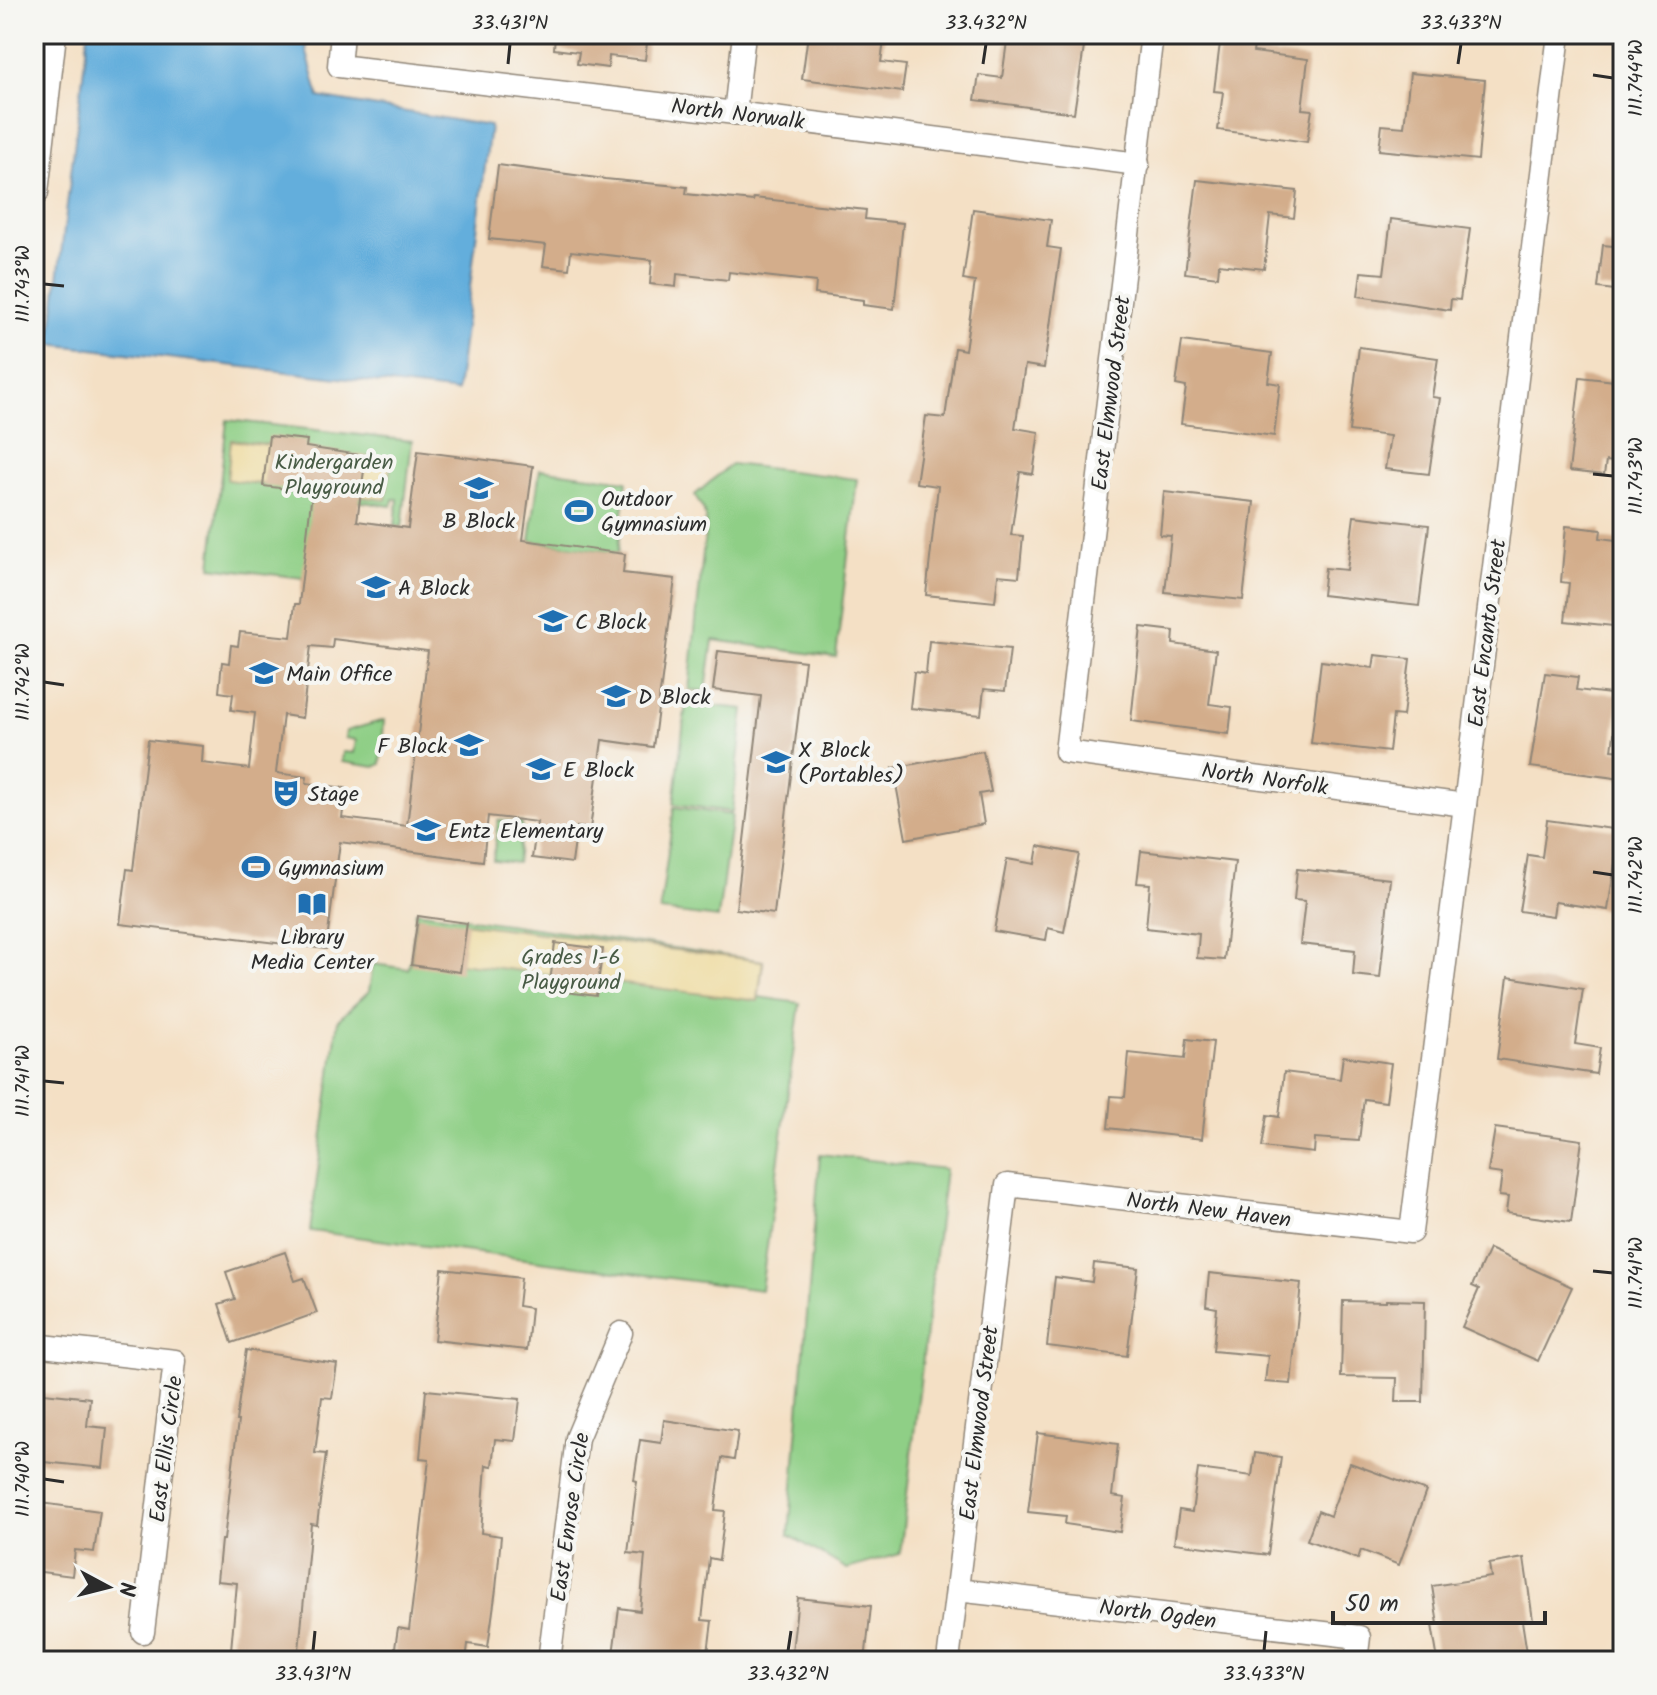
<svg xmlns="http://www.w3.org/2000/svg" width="1657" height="1695" font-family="Kalam,sans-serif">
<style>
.green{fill:#8fcf86;stroke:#5d7d58;stroke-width:2}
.sand{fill:#eeda9e;stroke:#8c8264;stroke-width:2}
.water{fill:#63aedc;stroke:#476c84;stroke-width:2}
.building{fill:#d3ad8b;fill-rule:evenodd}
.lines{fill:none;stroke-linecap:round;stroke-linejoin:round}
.minor-casing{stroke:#908678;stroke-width:25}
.tertiary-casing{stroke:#908678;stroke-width:31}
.minor{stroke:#fff;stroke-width:22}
.tertiary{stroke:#fff;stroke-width:28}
.ticks{fill:none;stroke:#2b2b2b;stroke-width:3}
.labels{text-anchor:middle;stroke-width:8;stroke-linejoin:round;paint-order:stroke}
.street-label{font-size:22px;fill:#2b2b2b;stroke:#f6f6f2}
.park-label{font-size:22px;fill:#495c46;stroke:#f6f6f2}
.poi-label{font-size:22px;fill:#2b2b2b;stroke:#f6f6f2;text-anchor:start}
.neatline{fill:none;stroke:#2b2b2b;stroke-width:3}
.ticks-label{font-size:20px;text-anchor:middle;fill:#2b2b2b}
</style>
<rect width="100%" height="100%" fill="#f6f6f2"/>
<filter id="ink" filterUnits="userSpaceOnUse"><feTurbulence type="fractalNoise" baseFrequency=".0125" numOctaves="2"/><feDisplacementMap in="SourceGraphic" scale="16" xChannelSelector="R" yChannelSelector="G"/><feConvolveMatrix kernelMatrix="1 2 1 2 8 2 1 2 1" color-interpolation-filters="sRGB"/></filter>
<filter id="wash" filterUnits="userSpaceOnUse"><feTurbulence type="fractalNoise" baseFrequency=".006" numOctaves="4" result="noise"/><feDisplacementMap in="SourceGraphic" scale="32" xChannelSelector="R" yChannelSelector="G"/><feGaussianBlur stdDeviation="1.8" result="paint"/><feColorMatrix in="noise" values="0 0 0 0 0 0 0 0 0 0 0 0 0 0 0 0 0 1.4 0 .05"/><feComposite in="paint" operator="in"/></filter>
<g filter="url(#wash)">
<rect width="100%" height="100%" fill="#f4e0c5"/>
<g class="green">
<path d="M227,420L412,441L402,527L395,526L398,499H393L392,506L356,501L303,578L211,567Z"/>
<path d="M731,464L857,479L836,657L713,640L706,691L689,690L706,523L704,511L695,495Z"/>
<path d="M540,469L627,481L618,553L530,541Z"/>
<path d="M686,703L744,709L732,812L674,804Z"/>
<path d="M384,720L381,764L375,767L342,762L343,752L354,753L356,740L345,738L346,731Z"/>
<path d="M674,807L732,815L718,918L660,911Z"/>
<path d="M498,820L522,823L517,863L493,860Z"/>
<path d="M416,911L763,961L758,997L800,1003L761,1290L310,1231L338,1020L369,991L373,964L408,969L411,957Z"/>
<path d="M820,1154L945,1169L900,1554L847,1569L789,1535Z"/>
</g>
<g class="sand">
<path d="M231,440L391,460L386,500L227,480Z"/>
<path d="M416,917L763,961L758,1001L411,957Z"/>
</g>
<path class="water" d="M88,34H308L306,49L319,97L490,126L457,392L50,344Z"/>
<g id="blocks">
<g class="building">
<path d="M555,34H648L645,60L609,56L608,68L577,64L579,52L554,49Z"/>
<path d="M808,34H885L881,62L906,65L902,92L802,79Z"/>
<path d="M1008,34H1086L1074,113L975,100L979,75L1002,78Z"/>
<path d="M1221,35L1255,40L1253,52L1308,59L1302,109L1312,110L1307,142L1218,130L1223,92L1214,91Z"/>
<path d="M1410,73L1485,80L1478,160L1379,150L1382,125L1404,127Z"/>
<path d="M498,165L605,179L687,187L686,194L753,201L754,198L866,210L865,219L903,223L894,309L863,305V300L815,294L816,282L729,272L728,280L677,274L676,287L650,284L652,260L571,251L569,269L543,266L546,245L489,239Z"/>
<path d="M1197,180L1297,191L1294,218L1270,215L1264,269L1219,264L1218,277L1185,273Z"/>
<path d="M973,209L1051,220L1047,247L1061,249L1044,368L1025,365L1015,428L1039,432L1033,474L1020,472L1011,535L1023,536L1019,577L998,575L995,602L926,595L938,486L916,483L926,416L945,418L955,348L965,350L975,282L963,280Z"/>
<path d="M1391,219L1470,229L1460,300L1451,299L1450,310L1358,296L1361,272L1384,274Z"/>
<path d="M1603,245L1623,247V291L1598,288Z"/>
<path d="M1182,341L1272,353L1268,382L1280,384L1274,436L1181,424L1186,387L1176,385Z"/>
<path d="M1359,347L1438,358L1432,397L1440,398L1429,474L1385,469L1390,436L1349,431Z"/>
<path d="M1580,377L1623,382V463L1606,461L1604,475L1569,471Z"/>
<path d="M269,436L307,440L306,447L366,456L357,521L408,528L418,451L533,466L523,540L625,554L623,573L675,579L653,747L602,740L590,829L577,827L572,863L532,858L537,822L488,816L483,861L340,842L326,949L120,924L127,869L133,870L148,740L203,746L202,763L249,769L255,713L231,710L233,694L219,692L222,662L229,663L231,645L238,646L240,632L291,637L295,604H299L312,492L263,486ZM333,639L428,651L407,826L342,818L346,788L306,783L307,777L276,773L283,715L302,718L311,646L332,648Z"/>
<path d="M1164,492L1254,502L1243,600L1165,592L1171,536L1160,535Z"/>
<path d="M1354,516L1429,525L1419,606L1322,595L1325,568L1347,570Z"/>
<path d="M1566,526L1601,530L1600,538L1623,541V627L1565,621L1569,583L1561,582Z"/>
<path d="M1141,627L1174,631L1173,644L1216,650L1209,704L1232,707L1229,734L1131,721Z"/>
<path d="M929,641L1010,649L1005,691L984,689L981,715L910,708L914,672L926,674Z"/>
<path d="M718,651L805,661L774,914L736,909L761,696L713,690Z"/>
<path d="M1375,655L1410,659L1403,716L1393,715L1389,752L1311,743L1321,661L1373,668Z"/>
<path d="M1545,673L1578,677L1576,690L1619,695L1612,750L1623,751V779L1530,767Z"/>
<path d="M983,751L991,792L979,794L984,824L906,839L893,768Z"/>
<path d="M1547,820L1620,830L1608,910L1555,902L1553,916L1519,911L1528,855L1542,857Z"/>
<path d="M1038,846L1079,854L1064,932L1048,928L1046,940L994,931L1007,859L1035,864Z"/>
<path d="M1141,851L1235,862L1224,960L1197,958L1199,934L1146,928L1150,884L1137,883Z"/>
<path d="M1297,869L1390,879L1380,978L1353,975L1355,950L1300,944L1305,901L1294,900Z"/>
<path d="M418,916L467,923L460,972L411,965Z"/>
<path d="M555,943L603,949L596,996L549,990Z"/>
<path d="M1508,977L1583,989L1575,1044L1600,1048L1596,1074L1497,1059Z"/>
<path d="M1187,1039L1213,1042L1202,1139L1108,1128L1111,1096L1125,1097L1129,1053L1185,1059Z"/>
<path d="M1343,1056L1391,1063L1386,1102L1364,1099L1359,1141L1315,1138L1314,1153L1262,1147L1267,1115L1279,1117L1284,1072L1340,1079Z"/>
<path d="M1495,1128L1582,1140L1571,1222L1506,1213L1508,1197L1499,1196L1502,1174L1488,1172Z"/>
<path d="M1489,1249L1572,1287L1538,1361L1462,1327L1479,1289L1472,1286Z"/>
<path d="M285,1252L295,1281L304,1278L317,1313L232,1343L219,1304L235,1299L226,1272Z"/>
<path d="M1094,1263L1138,1268L1127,1356L1047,1346L1055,1277L1092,1282Z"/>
<path d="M442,1269L521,1278L518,1306L531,1308L527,1350L434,1340Z"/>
<path d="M1209,1273L1301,1283L1291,1384L1265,1382L1268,1356L1213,1351L1217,1308L1206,1306Z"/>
<path d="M1386,1300L1425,1301L1423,1402H1396L1397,1378L1341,1377L1343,1301L1386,1302Z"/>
<path d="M246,1350L337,1364L332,1398L322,1397L315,1453L326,1454L317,1525L311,1524L298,1661H230L237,1583L217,1581L221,1540H224L238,1421H236Z"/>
<path d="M426,1390L520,1399L515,1441L495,1439L492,1466L486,1465L481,1533L501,1536L496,1589L488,1647L468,1644L466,1661H393L398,1628L409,1630L416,1574L429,1459L420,1458Z"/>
<path d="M34,1392L90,1398L87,1426L107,1428L103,1468L34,1461Z"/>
<path d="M664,1420L738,1431L734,1460L722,1458L715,1510L725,1511L719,1560L709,1558L702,1620L712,1621L707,1661H627L628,1657L613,1655L619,1608L640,1611L645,1555L628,1553L637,1481L634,1480L640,1440L661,1443Z"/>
<path d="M1038,1433L1118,1444L1112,1496L1125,1498L1120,1532L1065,1524L1066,1516L1028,1512Z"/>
<path d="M1255,1453L1281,1457L1268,1555L1174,1543L1179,1510L1192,1512L1198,1469L1252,1476Z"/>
<path d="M1350,1463L1426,1491L1399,1565L1361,1550L1358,1559L1307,1540L1318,1511L1330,1516Z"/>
<path d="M34,1502L100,1511L94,1552L75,1550L72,1576L34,1571Z"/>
<path d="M1524,1558L1533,1620L1522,1621L1527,1653L1470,1661H1438L1432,1625L1438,1624L1432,1586L1491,1577L1489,1564Z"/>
<path d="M798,1598L871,1606L865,1661H791Z"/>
</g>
</g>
</g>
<g filter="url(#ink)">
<use href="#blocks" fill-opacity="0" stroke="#908678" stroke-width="2"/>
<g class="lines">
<defs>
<g id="minor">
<path d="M342,34L339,66L735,113L1138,164"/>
<path d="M1152,34L1066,752L1465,805"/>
<path d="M735,113L744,34"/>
<path d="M34,1345L175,1361L143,1632"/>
<path d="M957,1590L1359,1637L1356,1661"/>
<path d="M549,1661L577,1438L621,1333"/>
<path d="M948,1661L1007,1185L1411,1232L1465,805L1559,34"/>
</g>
<path id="tertiary" d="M34,192L52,34"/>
</defs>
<use href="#minor" class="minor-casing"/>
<use href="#tertiary" class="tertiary-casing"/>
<use href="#minor" class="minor"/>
<use href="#tertiary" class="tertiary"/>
</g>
</g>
<path class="ticks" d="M508,64L510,44M983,64L986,44M1458,64L1461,44M1593,75L1613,78M44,284L64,286M1593,474L1613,476M44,682L64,685M1593,872L1613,875M44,1081L64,1083M1593,1271L1613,1273M44,1479L64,1482M313,1651L315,1631M788,1651L791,1631M1264,1651L1266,1631"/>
<defs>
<symbol id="school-bare" viewBox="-9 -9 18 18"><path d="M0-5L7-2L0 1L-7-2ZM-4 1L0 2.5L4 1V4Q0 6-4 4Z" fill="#1f6fb2" stroke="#f6f6f2" stroke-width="2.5" paint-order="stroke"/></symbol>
<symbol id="stadium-bare" viewBox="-9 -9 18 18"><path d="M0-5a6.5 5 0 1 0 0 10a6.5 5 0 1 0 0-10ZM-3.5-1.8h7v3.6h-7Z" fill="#1f6fb2" stroke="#f6f6f2" stroke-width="2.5" paint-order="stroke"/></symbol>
<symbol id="theatre-bare" viewBox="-9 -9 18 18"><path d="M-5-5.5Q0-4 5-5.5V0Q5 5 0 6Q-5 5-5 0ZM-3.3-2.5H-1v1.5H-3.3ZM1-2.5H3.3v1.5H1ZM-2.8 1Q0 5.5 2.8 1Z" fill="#1f6fb2" stroke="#f6f6f2" stroke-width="2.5" paint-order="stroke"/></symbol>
<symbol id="library-bare" viewBox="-9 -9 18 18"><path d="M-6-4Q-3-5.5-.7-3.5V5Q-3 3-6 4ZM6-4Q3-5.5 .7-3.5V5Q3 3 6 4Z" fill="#1f6fb2" stroke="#f6f6f2" stroke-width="2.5" paint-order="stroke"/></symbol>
</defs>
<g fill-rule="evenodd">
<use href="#school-bare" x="459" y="468" width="40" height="40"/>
<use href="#stadium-bare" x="559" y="491" width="40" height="40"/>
<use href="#school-bare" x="356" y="567" width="40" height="40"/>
<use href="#school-bare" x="533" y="601" width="40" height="40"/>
<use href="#school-bare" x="244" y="653" width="40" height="40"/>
<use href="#school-bare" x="596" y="676" width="40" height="40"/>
<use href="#school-bare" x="449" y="725" width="40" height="40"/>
<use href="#school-bare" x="756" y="742" width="40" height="40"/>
<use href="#school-bare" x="521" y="749" width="40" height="40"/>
<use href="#theatre-bare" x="266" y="773" width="40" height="40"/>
<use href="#school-bare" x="406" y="810" width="40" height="40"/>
<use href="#stadium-bare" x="236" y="847" width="40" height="40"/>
<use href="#library-bare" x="292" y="884" width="40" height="40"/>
</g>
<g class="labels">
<g class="street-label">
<text transform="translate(738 113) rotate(7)" y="8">North Norwalk</text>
<text transform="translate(1110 393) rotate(-83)" y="8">East Elmwood Street</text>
<text transform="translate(1486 633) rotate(-83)" y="8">East Encanto Street</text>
<text transform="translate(1265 778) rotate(8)" y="8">North Norfolk</text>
<text transform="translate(1209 1209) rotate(7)" y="8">North New Haven</text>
<text transform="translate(978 1423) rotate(-83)" y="8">East Elmwood Street</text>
<text transform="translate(165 1449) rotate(-83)" y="8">East Ellis Circle</text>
<text transform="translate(569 1517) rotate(-82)" y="8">East Enrose Circle</text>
<text transform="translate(1158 1613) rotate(7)" y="8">North Ogden</text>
</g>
<g class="park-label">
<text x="334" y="469">Kindergarden<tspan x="334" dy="25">Playground</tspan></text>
<text x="571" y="964">Grades 1-6<tspan x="571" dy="25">Playground</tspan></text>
</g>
<g class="poi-label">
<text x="601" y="506">Outdoor<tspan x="601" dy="25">Gymnasium</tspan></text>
<text x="479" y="528" text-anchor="middle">B Block</text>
<text x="398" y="595">A Block</text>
<text x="575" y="629">C Block</text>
<text x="286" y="681">Main Office</text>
<text x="638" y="704">D Block</text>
<text x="447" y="753" text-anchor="end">F Block</text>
<text x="798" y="757">X Block<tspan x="798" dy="25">(Portables)</tspan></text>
<text x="563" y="777">E Block</text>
<text x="308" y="801">Stage</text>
<text x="448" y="838">Entz Elementary</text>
<text x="278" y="875">Gymnasium</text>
<text x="312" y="944" text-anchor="middle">Library<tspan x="312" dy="25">Media Center</tspan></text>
</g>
</g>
<rect width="1657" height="1695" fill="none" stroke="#f6f6f2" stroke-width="88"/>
<g transform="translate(108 1587) rotate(97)" stroke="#f6f6f2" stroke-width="6" paint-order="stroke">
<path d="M0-6L14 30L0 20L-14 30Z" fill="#2b2b2b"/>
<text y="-12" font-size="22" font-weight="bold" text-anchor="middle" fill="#2b2b2b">N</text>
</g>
<path d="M1333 1611v12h212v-12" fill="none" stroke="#2b2b2b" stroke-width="4"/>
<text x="1345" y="1611" font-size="24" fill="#2b2b2b" stroke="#f6f6f2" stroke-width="6" paint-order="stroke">50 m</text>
<rect x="44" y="44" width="1569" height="1607" class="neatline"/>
<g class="ticks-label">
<text x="510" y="29">33.431°N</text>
<text x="986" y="29">33.432°N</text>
<text x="1461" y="29">33.433°N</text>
<text transform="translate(1635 78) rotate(-90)" y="7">111.744°W</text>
<text transform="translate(22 284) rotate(-90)" y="7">111.743°W</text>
<text transform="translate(1635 476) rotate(-90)" y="7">111.743°W</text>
<text transform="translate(22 682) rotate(-90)" y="7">111.742°W</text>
<text transform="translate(1635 875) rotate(-90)" y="7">111.742°W</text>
<text transform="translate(22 1081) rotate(-90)" y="7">111.741°W</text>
<text transform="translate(1635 1273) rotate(-90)" y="7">111.741°W</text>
<text transform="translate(22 1479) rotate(-90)" y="7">111.740°W</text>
<text x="313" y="1680">33.431°N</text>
<text x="788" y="1680">33.432°N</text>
<text x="1264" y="1680">33.433°N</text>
</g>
</svg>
